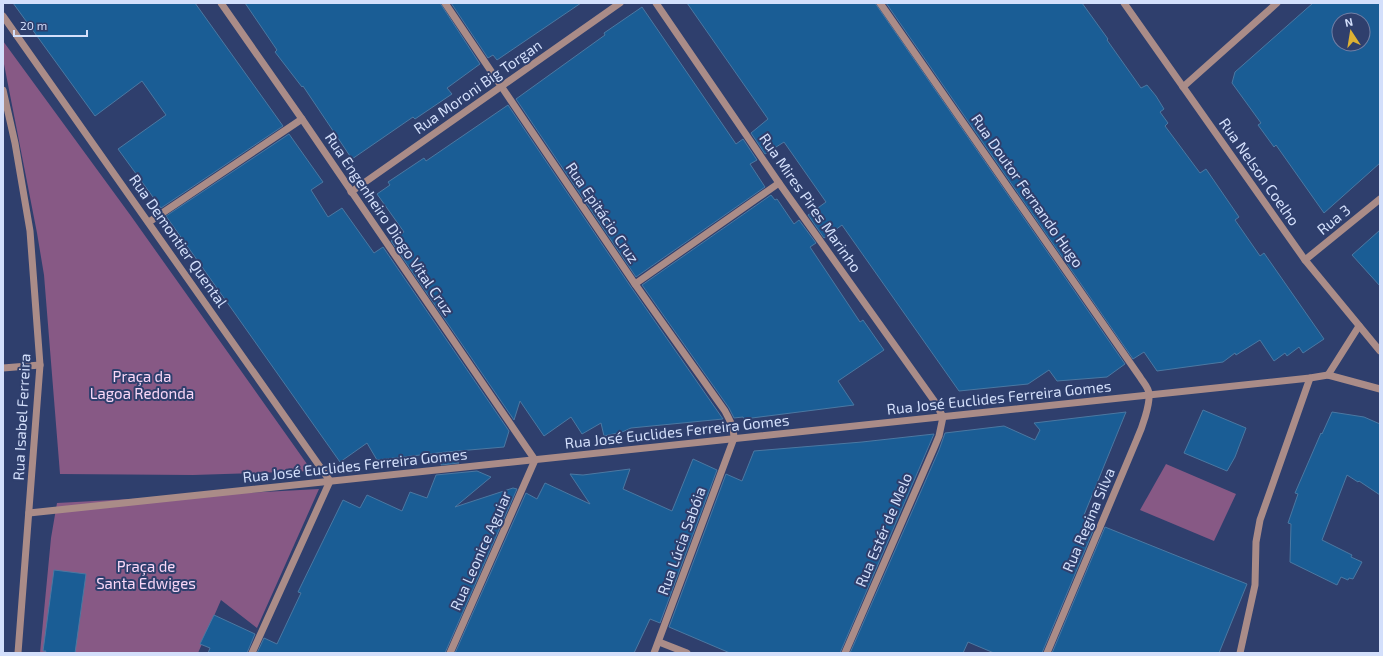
<svg xmlns="http://www.w3.org/2000/svg" width="1383" height="656" font-family="'Exo 2',sans-serif">
<style>
.green{fill:#875985}
.building{fill:#1a5d95;stroke:#4b78a2;fill-rule:evenodd}
.lines{fill:none;stroke-linecap:round;stroke-linejoin:round}
.minor{stroke:#aa8c88;stroke-width:7}
.labels{text-anchor:middle;stroke-width:4;stroke-linejoin:round;paint-order:stroke}
.street-label{font-size:15px;fill:#d3dffb;stroke:#2f3f6d}
.park-label{font-size:15px;fill:#fad8f8;stroke:#2f3f6d}
</style>
<rect width="100%" height="100%" fill="#2f3f6d"/>
<g class="green">
<path d="M3,41L131,216L312,471L193,475L60,474L44,275L37,233L3,59Z"/>
<path d="M1166,464L1236,494L1214,541L1140,510Z"/>
<path d="M319,489L257,628L221,600L198,653H40L51,538L57,503Z"/>
</g>
<g class="building">
<path d="M13,3H195L283,126L161,208L118,149L166,115L142,81L95,116Z"/>
<path d="M245,3H440L480,64L447,88L452,94L415,119L413,117L352,159L303,86L302,87L275,52L277,50Z"/>
<path d="M451,3H581L497,60L493,55L488,58Z"/>
<path d="M687,3H875L1125,364L1107,377L1057,381L1049,370L1028,384L959,391L842,225L824,238L808,215L826,202L784,142L765,154L751,133L768,119Z"/>
<path d="M886,3H1082L1108,39L1107,40L1141,88L1147,85L1156,96L1164,109L1160,112L1168,123L1165,126L1200,173L1206,169L1239,217L1235,220L1260,256L1264,253L1324,339L1303,353L1299,347L1287,356L1285,353L1274,361L1260,340L1236,355L1235,353L1223,362L1157,371L1144,352L1133,359Z"/>
<path d="M1313,3H1380V163L1324,213L1276,145L1274,147L1258,125L1261,123L1232,83L1235,72ZM1339,20H1363V44H1339Z"/>
<path d="M642,7L736,144L743,139L757,160L750,164L765,187L636,277L516,99L605,35L604,33Z"/>
<path d="M508,105L631,287L723,419L631,428L622,432L604,436L601,423L582,434L571,417L544,436L520,401L514,420L391,241L404,232L377,194L390,185L388,182L424,158L426,161Z"/>
<path d="M289,134L323,182L311,190L328,217L342,208L374,253L383,247L509,431L504,447L446,452L377,460L367,443L340,462L166,216Z"/>
<path d="M771,195L775,200L777,199L794,224L799,220L816,243L810,247L860,322L863,320L884,350L838,381L854,405L744,419L743,417L734,418L729,408L642,285Z"/>
<path d="M1380,230V286L1352,255Z"/>
<path d="M1203,410L1246,428L1235,457L1227,471L1184,453Z"/>
<path d="M1126,412L1084,515L1087,517L1086,520L1096,524L1042,653H994L968,642L963,653H850L939,450L945,433L1004,426L1035,440L1040,430L1034,423Z"/>
<path d="M1332,412L1364,417L1380,424V495L1359,481L1358,482L1347,475L1322,540L1352,555L1351,557L1362,562L1353,579L1349,578L1348,580L1341,577L1337,585L1290,562L1291,524L1288,523L1298,494L1295,493L1321,433L1322,434Z"/>
<path d="M934,434L840,653H730L669,627L726,474L742,481L754,451L862,442Z"/>
<path d="M444,456L459,463L441,465Z"/>
<path d="M693,459L717,470L660,623L650,619L634,653H455L526,493L537,499L545,483L590,504L570,474L583,475L630,469L623,489L672,511Z"/>
<path d="M477,471L491,477L455,507L513,488L517,489L445,653H257L264,638L277,644L301,593L298,592L343,500L360,508L367,495L402,511L410,492L427,498L436,475Z"/>
<path d="M1105,527L1247,584L1219,653H1052Z"/>
<path d="M54,570L86,574L75,653H45L46,651H43Z"/>
<path d="M214,615L255,634L247,653H208L210,648L200,644Z"/>
</g>
<g class="lines">
<g class="minor">
<path d="M221,3L302,119L535,460L450,653"/>
<path d="M445,3L635,284L725,411C730,421 734,427 734,438L654,653"/>
<path d="M656,3L779,183L935,402L943,417L939,436L934,448L845,653"/>
<path d="M880,3L1140,377C1143,382 1149,388 1149,394C1150,405 1142,428 1137,439L1047,653"/>
<path d="M1124,3L1305,260L1380,351"/>
<path d="M3,16L330,481L252,653"/>
<path d="M1183,87L1277,3"/>
<path d="M3,90L15,143L30,231L40,365L18,653"/>
<path d="M351,192L620,3"/>
<path d="M149,222L302,119"/>
<path d="M1305,260L1380,199"/>
<path d="M635,284L779,183"/>
<path d="M3,368L40,365"/>
<path d="M1328,375L1359,326"/>
<path d="M29,513L1310,378L1328,375L1380,389"/>
<path d="M659,642L687,653"/>
<path d="M1240,653L1255,585L1256,542L1260,520L1310,378"/>
</g>
</g>
<g class="labels">
<g class="street-label">
<text transform="translate(478 87) rotate(-35)" y="5">Rua Moroni Big Torgan</text>
<text transform="translate(1259 172) rotate(55)" y="5">Rua Nelson Coelho</text>
<text transform="translate(1027 191) rotate(55)" y="5">Rua Doutor Fernando Hugo</text>
<text transform="translate(810 203) rotate(55)" y="5">Rua Mires Pires Marinho</text>
<text transform="translate(602 213) rotate(56)" y="5">Rua Epitácio Cruz</text>
<text transform="translate(1334 220) rotate(-39)" y="5">Rua 3</text>
<text transform="translate(389 224) rotate(56)" y="5">Rua Engenheiro Diogo Vital Cruz</text>
<text transform="translate(178 241) rotate(55)" y="5">Rua Demontier Quental</text>
<text transform="translate(999 398) rotate(-6)" y="5">Rua José Euclides Ferreira Gomes</text>
<text transform="translate(22 417) rotate(-87)" y="5">Rua Isabel Ferreira</text>
<text transform="translate(677 432) rotate(-6)" y="5">Rua José Euclides Ferreira Gomes</text>
<text transform="translate(355 466) rotate(-6)" y="5">Rua José Euclides Ferreira Gomes</text>
<text transform="translate(1089 520) rotate(-67)" y="5">Rua Regina Silva</text>
<text transform="translate(884 530) rotate(-67)" y="5">Rua Estér de Melo</text>
<text transform="translate(682 541) rotate(-70)" y="5">Rua Lúcia Sabóia</text>
<text transform="translate(481 551) rotate(-66)" y="5">Rua Leonice Aguiar</text>
</g>
<g class="park-label">
<text x="142" y="382">Praça da<tspan x="142" dy="17">Lagoa Redonda</tspan></text>
<text x="146" y="572">Praça de<tspan x="146" dy="17">Santa Edwiges</tspan></text>
</g>
</g>
<rect width="1383" height="656" fill="none" stroke="#d3dffb" stroke-width="8"/>
<g transform="translate(1351 32) rotate(348)"><circle r="19" fill="#2f3f6d" stroke="#717fa6"/>
<path d="M0-3L7 15L0 10L-7 15Z" fill="#ddb133"/>
<text y="-6" font-size="11" font-weight="bold" text-anchor="middle" fill="#d3dffb">N</text>
</g>
<path d="M14 30v6h73v-6" fill="none" stroke="#d3dffb" stroke-width="2"/>
<text x="20" y="30" font-size="12" fill="#d3dffb" stroke="#2f3f6d" stroke-width="3" paint-order="stroke">20 m</text>
</svg>
